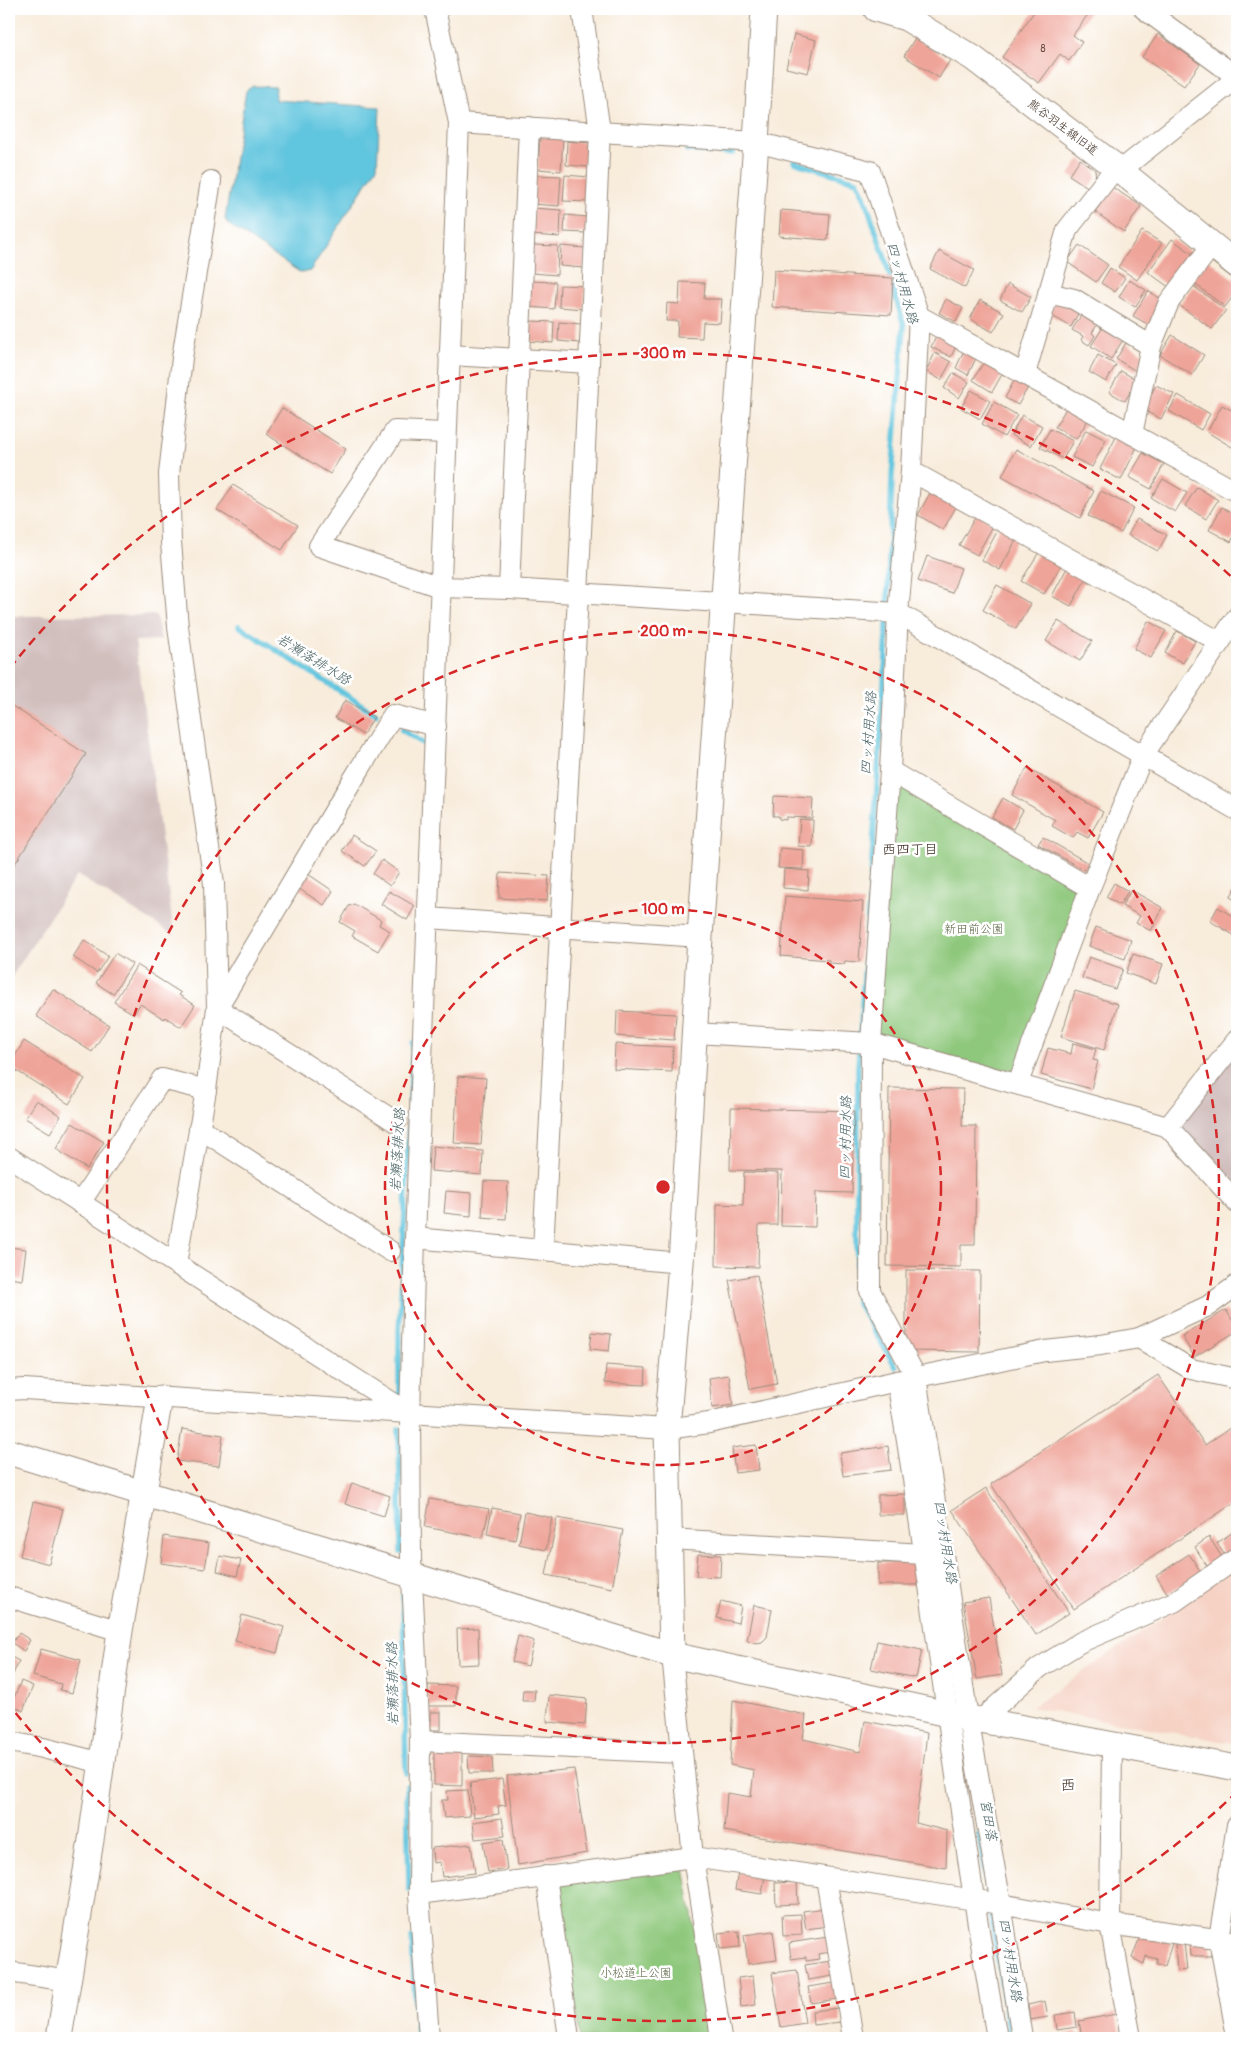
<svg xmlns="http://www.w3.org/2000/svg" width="1246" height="2047" font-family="Pangolin,'Klee One',sans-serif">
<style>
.built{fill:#f6d2c4}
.industrial{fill:#d1bfbe}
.green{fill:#8ec87c;stroke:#64794d}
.water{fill:#60c5de;stroke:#4e787e}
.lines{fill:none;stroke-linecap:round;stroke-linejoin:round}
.stream{stroke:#60c5de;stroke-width:5.5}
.building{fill:#efa499}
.minor-casing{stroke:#9a8b7c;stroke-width:22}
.tertiary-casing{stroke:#9a8b7c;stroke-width:27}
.minor{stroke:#fff;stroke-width:20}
.tertiary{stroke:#fff;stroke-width:25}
.ring{fill:none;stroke:#d62828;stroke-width:2.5;stroke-dasharray:9 6}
.labels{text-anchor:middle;stroke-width:5;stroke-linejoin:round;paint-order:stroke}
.number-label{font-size:10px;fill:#68483d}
.street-label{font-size:12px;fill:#3b2a1e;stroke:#fff}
.park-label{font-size:12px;fill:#58613f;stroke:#fff}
.water-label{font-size:14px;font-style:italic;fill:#486061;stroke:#fff}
.neighbourhood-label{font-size:14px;fill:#3b2a1e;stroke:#fff}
.quarter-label{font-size:15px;fill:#3b2a1e;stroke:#fff}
.centre{fill:#d62828;stroke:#fff;stroke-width:2.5}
.ring-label{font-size:15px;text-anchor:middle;font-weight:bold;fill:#d62828;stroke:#fff;stroke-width:5;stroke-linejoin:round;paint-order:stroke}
</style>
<rect width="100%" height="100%" fill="#fff"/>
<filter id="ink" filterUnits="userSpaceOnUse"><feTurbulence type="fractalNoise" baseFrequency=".02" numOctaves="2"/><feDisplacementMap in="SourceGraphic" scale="10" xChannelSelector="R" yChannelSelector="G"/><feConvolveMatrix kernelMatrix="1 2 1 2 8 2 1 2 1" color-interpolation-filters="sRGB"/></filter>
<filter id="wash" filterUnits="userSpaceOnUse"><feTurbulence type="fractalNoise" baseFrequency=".0096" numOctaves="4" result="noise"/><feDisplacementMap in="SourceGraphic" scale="20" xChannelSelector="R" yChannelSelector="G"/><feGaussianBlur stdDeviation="1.12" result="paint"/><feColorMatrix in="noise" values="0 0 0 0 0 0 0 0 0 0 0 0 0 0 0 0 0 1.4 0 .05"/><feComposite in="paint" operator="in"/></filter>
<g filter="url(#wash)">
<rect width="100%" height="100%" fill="#f8ecdb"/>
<path class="built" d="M1237,1563V1744L1031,1707L1180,1606Z"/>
<g class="industrial">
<path d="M156,615L161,640L135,641L174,935L77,875L9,981V616Z"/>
<path d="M1237,1046V1183L1177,1122Z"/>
</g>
<g class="green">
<path d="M890,771L1090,888L1018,1083L871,1043Z"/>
<path d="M684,1867L713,2038H580L556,1884Z"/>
</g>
<path class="water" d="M253,86L276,87L275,100L380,107L377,167L310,271L301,273L228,224L225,219L246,91Z"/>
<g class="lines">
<g class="stream">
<path d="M687,150L733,153"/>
<path d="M794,162L857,181L864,196L885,258L904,326L892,475L886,654L858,1066L857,1188V1302L896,1367"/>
<path d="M239,626L376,714"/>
<path d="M402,730L427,746V749"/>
<path d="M399,1396V1335L413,1043"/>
<path d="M399,1429L401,1552"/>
<path d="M403,1595L406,1773"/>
<path d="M407,1786L409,1889"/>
<path d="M979,1835L989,1898"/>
<path d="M990,1907L1010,2038"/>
<path d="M412,1938L417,2038"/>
</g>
</g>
<g id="blocks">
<g class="building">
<path d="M1036,9H1092L1073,35L1082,42L1069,61L1060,54L1039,83L1002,57Z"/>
<path d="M794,34L816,40L808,73L786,68Z"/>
<path d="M1158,34L1200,64L1184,86L1142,57Z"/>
<path d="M915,38L950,60L939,78L904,56Z"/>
<path d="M540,137L563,138L561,171L538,169Z"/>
<path d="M567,141L591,143L589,167L566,165Z"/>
<path d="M1080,159L1095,170L1096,178L1089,188L1069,175Z"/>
<path d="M535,175L561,176L559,206L533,204Z"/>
<path d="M565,175L590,177L588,202L563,201Z"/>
<path d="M1112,187L1141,206L1124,232L1095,212Z"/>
<path d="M534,208L561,210L560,237L532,235Z"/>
<path d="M781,210L830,214L828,240L779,236Z"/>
<path d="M565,215L587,217L586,233L564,232Z"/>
<path d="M1142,231L1162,243L1137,280L1118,267Z"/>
<path d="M1172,239L1194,255L1170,288L1148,272Z"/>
<path d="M533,245L558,246L557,275L532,273Z"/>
<path d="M1079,245L1108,265L1096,282L1067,262Z"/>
<path d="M561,246L585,248L584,268L560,266Z"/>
<path d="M939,251L974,270L965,288L930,269Z"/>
<path d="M1208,259L1237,282V291L1225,307L1191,281Z"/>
<path d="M1110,268L1125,278L1115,292L1101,283Z"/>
<path d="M774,270L893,278L891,315L772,307Z"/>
<path d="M1129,280L1146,290L1135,307L1119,297Z"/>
<path d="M530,281L556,282L554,309L528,307Z"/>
<path d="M680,282L705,283L704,299H722L720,323L703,322L702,338L677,337L678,321H666L667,303L679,304Z"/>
<path d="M1008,284L1031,297L1022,312L1000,300Z"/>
<path d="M560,285L585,286L584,309L559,307Z"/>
<path d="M1193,286L1226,310L1212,329L1179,305Z"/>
<path d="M1148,291L1163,300L1149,325L1133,316Z"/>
<path d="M946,299L963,308L956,322L939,313Z"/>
<path d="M1057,299L1079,312L1071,327L1049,314Z"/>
<path d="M980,300L1004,313L993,332L970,319Z"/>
<path d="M1084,311L1100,320L1092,333L1095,336L1089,345L1081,340L1083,336L1072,330Z"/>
<path d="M531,321L554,322L553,343L529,341Z"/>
<path d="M559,322L581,324L580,343L558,341Z"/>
<path d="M1103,327L1123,340L1111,359L1091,346Z"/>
<path d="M938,333L958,342L951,357L931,347Z"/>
<path d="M1172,335L1204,355L1192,375L1160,355Z"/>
<path d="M1126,343L1146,355L1136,371L1116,359Z"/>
<path d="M965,348L978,354L968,375L956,368Z"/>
<path d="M935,353L951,362L941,380L926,371Z"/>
<path d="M1098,355L1116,365L1106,382L1089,372Z"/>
<path d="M985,360L1004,371L992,392L973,380Z"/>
<path d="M1121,371L1137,380L1125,401L1109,392Z"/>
<path d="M953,373L969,382L959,398L944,388Z"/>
<path d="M1016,377L1030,384L1018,405L1005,398Z"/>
<path d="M1156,385L1174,394L1161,419L1143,410Z"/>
<path d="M971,390L990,401L980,419L961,408Z"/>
<path d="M1178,395L1210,414L1201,430L1169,411Z"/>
<path d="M994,402L1017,415L1004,437L982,424Z"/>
<path d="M1068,405L1090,417L1076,439L1055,427Z"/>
<path d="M1222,405L1237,413V450L1207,432Z"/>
<path d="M282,408L346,449L330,474L266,434Z"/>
<path d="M1022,415L1042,426L1031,446L1011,435Z"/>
<path d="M1050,429L1073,441L1063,459L1040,447Z"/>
<path d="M1086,430L1106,440L1092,467L1072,457Z"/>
<path d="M1117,435L1138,445L1121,480L1100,469Z"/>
<path d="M1016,449L1094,491L1080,518L1002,476Z"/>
<path d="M1143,453L1164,464L1151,489L1129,477Z"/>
<path d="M1163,479L1187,493L1175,512L1151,498Z"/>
<path d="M233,485L298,525L282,550L217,510Z"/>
<path d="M1197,487L1218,500L1206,519L1185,506Z"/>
<path d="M1101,491L1134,508L1121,533L1088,516Z"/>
<path d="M930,493L956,507L943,530L918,515Z"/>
<path d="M1222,507L1237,516V531L1231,542L1209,530Z"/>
<path d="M977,514L994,524L977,555L959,545Z"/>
<path d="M1137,519L1167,535L1158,551L1128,535Z"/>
<path d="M1000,526L1018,536L1000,570L982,560Z"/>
<path d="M1041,549L1063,562L1044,594L1021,581Z"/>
<path d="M927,556L961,568L952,593L918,581Z"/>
<path d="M1069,564L1088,575L1071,606L1052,596Z"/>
<path d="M997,585L1031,604L1016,629L983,610Z"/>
<path d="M1058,621L1092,641L1080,661L1046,641Z"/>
<path d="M1148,621L1166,631L1151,658L1134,649Z"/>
<path d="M1177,631L1195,641L1183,663L1165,653Z"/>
<path d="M345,700L374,717L363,735L335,718Z"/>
<path d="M9,704L86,754L9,873Z"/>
<path d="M1027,768L1103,812L1088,838L1077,832L1073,838L1052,826L1055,820L1012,795Z"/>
<path d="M774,796L813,798L812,818L786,817V820L779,819V816H773Z"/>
<path d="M1003,798L1023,810L1013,829L992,817Z"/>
<path d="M800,819L813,820L812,847L798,846Z"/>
<path d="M352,835L376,851L365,866L342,851Z"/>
<path d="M1043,837L1088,863L1084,870L1038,844Z"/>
<path d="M780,848L804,850L803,869L778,868Z"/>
<path d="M382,860L399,872L390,886L373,874Z"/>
<path d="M784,869L809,871L808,890L783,888Z"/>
<path d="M500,873L549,876L547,901L499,898Z"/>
<path d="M308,874L333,891L324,905L298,888Z"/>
<path d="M1114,883L1128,891L1120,905L1106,897Z"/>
<path d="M1237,886V901L1230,897Z"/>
<path d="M1131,890L1163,908L1151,931L1136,923L1140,916L1122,906Z"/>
<path d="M389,891L415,906L407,920L381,904Z"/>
<path d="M785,896L863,902L859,962L845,961L844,964L829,963V960L781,956Z"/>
<path d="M354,904L381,920L379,925L390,931L378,951L352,936L355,931L340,922L349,906Z"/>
<path d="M1218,907L1237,919V937L1210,921Z"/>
<path d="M1096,927L1131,940L1125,959L1089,946Z"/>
<path d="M84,940L108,956L97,973L73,957Z"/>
<path d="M115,953L132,964L113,994L96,983Z"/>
<path d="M1133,954L1163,964L1156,984L1126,973Z"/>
<path d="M1089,957L1123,969L1115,989L1082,978Z"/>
<path d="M137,965L181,993L179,995L195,1005L181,1027L165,1017L164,1019L140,1004L134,1014L114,1002Z"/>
<path d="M53,989L109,1025L92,1052L36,1016Z"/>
<path d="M1075,991L1118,1004L1104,1050L1061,1037Z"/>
<path d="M617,1011L676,1014L674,1040L616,1036Z"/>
<path d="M24,1041L85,1079L69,1104L9,1066Z"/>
<path d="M1073,1043L1096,1049L1093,1060L1098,1061L1091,1089L1041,1075L1048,1048L1071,1054Z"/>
<path d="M615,1044L673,1047L672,1072L614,1069Z"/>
<path d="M458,1076L486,1078L481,1145L454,1143Z"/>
<path d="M889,1088L963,1089L962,1126H976L975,1245H961V1267L887,1266Z"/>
<path d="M36,1100L61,1116L50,1133L25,1118Z"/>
<path d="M731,1108L854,1111L852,1193L816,1192L815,1227L781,1226L782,1171L730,1170Z"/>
<path d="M72,1123L104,1142L87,1169L56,1149Z"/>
<path d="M433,1146L483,1151L482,1175L431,1171Z"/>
<path d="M744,1172L778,1173L777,1225H759L758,1267L716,1266L717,1204L743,1205Z"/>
<path d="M484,1181L508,1182L506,1219L482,1217Z"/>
<path d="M446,1191L472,1193L471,1216L444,1213Z"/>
<path d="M9,1247L26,1249L22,1280L9,1278Z"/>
<path d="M906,1270L980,1271L979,1352L906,1351Z"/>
<path d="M757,1275L777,1384L750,1389L729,1280Z"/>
<path d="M1226,1310L1237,1328V1331L1194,1357L1182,1336Z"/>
<path d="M592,1332L611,1334L609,1351L590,1349Z"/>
<path d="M606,1365L646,1368L645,1385L605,1383Z"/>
<path d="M729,1375L733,1405L712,1408L709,1378Z"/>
<path d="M1158,1375L1205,1445L1237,1423V1501L1074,1609L991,1484Z"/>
<path d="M182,1429L223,1435L219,1466L177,1461Z"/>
<path d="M756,1445L759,1470L735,1473L732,1448Z"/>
<path d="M888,1446L891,1470L843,1476L840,1453Z"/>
<path d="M352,1483L390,1496L384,1516L345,1504Z"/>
<path d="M986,1488L1069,1613L1036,1635L952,1510Z"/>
<path d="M905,1494V1515H878V1495Z"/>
<path d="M430,1499L489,1509L483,1538L425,1527Z"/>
<path d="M33,1502L63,1509L49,1564L20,1556Z"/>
<path d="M492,1508L520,1513L515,1540L487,1534Z"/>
<path d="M525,1512L552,1518L546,1550L519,1544Z"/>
<path d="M557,1518L623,1530L612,1588L546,1575Z"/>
<path d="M1233,1532L1237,1538V1546L1224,1554L1217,1543Z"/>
<path d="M164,1536L209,1543L205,1569L161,1563Z"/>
<path d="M1209,1537L1222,1557L1207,1566L1195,1547Z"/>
<path d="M698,1554L721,1555L720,1577L696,1576Z"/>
<path d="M1189,1554L1201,1572L1168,1594L1156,1576Z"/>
<path d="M220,1556L241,1560L237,1576L217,1571Z"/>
<rect x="878" y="1563" width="40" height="22"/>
<path d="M989,1598L1002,1675L977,1679L963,1602Z"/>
<path d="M721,1601L741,1606L738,1623L717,1618Z"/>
<path d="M754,1605L772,1609L767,1637L762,1642L756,1643L747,1640Z"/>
<path d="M242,1615L284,1627L277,1653L235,1641Z"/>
<path d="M478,1628L479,1664L458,1665L457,1629Z"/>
<path d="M19,1633L30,1640L24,1651L12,1643Z"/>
<path d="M518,1636L534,1641L528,1666L512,1662Z"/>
<path d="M877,1641L922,1650L916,1678L871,1669Z"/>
<path d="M41,1649L81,1660L72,1693L60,1690L61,1684L33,1676Z"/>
<path d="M9,1656L19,1661L9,1683Z"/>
<path d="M21,1681L33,1686L23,1711L11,1705Z"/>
<path d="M428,1685L456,1686V1706H428Z"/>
<path d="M523,1690H535L534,1701H522Z"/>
<path d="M549,1695L587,1699L585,1725L547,1722Z"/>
<path d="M733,1700L806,1715L803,1739L860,1752L865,1721L927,1733L916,1823L947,1831L946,1868L724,1831L727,1793L751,1797L754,1770L730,1765Z"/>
<rect x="431" y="1712" width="10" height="18"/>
<path d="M434,1749H462V1786L434,1785Z"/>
<path d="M468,1756L492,1757L493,1773H469Z"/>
<path d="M574,1769L587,1853L518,1865L507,1776Z"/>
<path d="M502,1779L506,1805L498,1806L499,1814L474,1817L470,1783Z"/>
<path d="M468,1790L470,1816L444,1818L442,1800H448L447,1791Z"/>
<path d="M502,1818L505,1836L475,1839L473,1822Z"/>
<path d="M503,1839L507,1869L488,1872L483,1842Z"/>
<path d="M471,1844L475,1873L442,1877L440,1862L433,1863L432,1848Z"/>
<path d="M738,1872L765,1876L762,1894L735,1890Z"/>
<path d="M797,1882L798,1904L776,1905L775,1883Z"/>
<path d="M825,1908L828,1926L806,1929L803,1911Z"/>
<path d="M801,1914L802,1935L783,1936L782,1915Z"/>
<path d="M739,1931L740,1947L720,1949L718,1933Z"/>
<path d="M773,1931L777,1960L748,1964L744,1935Z"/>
<path d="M1141,1934L1172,1943L1165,1966L1157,1964V1959L1146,1956L1144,1964L1132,1958Z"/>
<path d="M828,1937L830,1952L818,1954L819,1959L806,1961V1957L791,1959L789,1943Z"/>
<path d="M1184,1942L1187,1970L1177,1971L1175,1943Z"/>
<path d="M1190,1943H1211V1956H1191Z"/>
<path d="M831,1961L833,1976L808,1980L805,1965Z"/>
<path d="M797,1970L805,2023L781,2027L772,1973Z"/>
<path d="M753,1976L756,2005L741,2007L738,1978Z"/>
<path d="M834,1983L837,1999L811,2003L808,1987Z"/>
<path d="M1045,2001L1048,2017L1030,2020L1028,2005Z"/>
<path d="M839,2008L841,2022L813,2025L812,2011Z"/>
<path d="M1075,2012L1077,2027L1057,2030L1055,2015Z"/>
<path d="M1116,2014L1121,2038H1082L1079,2021Z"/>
<path d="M1076,2033L1077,2038H1050V2037Z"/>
<path d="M816,2035V2038H798L797,2037Z"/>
</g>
</g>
</g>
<g filter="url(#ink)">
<use href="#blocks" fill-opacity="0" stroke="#9a8b7c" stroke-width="1"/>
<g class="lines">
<defs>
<g id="minor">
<path d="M1144,9L1237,77"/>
<path d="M459,123L756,142L870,171L919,316L911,471L898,613L890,771L871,1043L870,1291L916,1377L968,1718L1001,1904L1022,2038"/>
<path d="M1123,174L1131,162L1237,78"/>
<path d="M1048,293L1074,299L1151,346"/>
<path d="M919,316L1237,492"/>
<path d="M449,355L589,363"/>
<path d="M1025,374L1067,230L1116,167"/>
<path d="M446,433L395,431L319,546L440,587L509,589L898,613L1237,810"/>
<path d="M1132,434L1151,346L1169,302L1212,245"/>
<path d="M911,471L1220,642"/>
<path d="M509,589L529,127"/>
<path d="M890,771L1090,888"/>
<path d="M428,918L700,937"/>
<path d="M217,1008L351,783L393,715L436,726"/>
<path d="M217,1008L396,1122"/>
<path d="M694,1033L871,1043L1168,1127L1237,1203"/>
<path d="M1018,1083L1090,888L1143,755L1237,617"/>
<path d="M1168,1127L1237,1040"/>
<path d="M199,1128L390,1251"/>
<path d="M9,1157L407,1412"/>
<path d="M80,1203L162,1079L206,1090"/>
<path d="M415,1238L681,1263"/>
<path d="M543,1249L578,595L600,131L582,9"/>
<path d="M176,1264L206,1090L217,1008L214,884L178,627L171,542L169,474L182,358L211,181"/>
<path d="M1139,1338L1191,1369L1237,1379"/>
<path d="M897,1381C935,1599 958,1820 997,2038"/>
<path d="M9,1390L24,1389L667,1429L709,1423L897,1381L1045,1351L1101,1345L1139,1338L1208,1306L1237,1285"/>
<path d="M669,1539L924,1554"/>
<path d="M9,1597L120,1631"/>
<path d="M672,1655L693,1857L721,2038"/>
<path d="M981,1720L1039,1668L1081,1642L1174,1602L1237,1558"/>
<path d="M420,1741L682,1753"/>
<path d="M9,1742L43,1748L102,1763"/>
<path d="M1112,1745L1110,1924L1131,2038"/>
<path d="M1237,1825L1219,1939L1237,2037"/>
<path d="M546,1876L569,2038"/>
<path d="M826,1878L853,2038"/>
<path d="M419,1894L693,1857L995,1903L1110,1924L1237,1942"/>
<path d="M9,1972L69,1981"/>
<path d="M429,2038L419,1894L420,1741L411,1558L410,1414L415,1238L459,123L435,9"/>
</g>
<g id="tertiary">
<path d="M876,9L906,18L973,58L1116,167L1237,265"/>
<path d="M9,1452L672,1655L948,1714L1237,1768"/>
<path d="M672,1655L667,1429L681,1263L700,937L756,142L764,9"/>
<path d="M59,2038L91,1840L120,1631L160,1398"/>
</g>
</defs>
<use href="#minor" class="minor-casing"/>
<use href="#tertiary" class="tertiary-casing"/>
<use href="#minor" class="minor"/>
<use href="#tertiary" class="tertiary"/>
</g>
</g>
<g class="ring">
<circle cx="663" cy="1187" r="278"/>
<circle cx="663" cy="1187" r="556"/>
<path d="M1237 1792A834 834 0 0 1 10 1706M10 668A834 834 0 0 1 1237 582"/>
</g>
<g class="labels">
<g class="number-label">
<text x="1043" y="52">8</text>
</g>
<g class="street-label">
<text transform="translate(1063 127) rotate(37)" y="4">熊谷羽生線旧道</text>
</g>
<g class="park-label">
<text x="974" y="933">新田前公園</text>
<text x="636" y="1977">小松道上公園</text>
</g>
<g class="water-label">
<text transform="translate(903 283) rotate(75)" y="5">四ッ村用水路</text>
<text transform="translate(314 659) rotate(32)" y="5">岩瀬落排水路</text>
<text transform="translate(868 733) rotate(-86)" y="5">四ッ村用水路</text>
<text transform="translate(845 1138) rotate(-89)" y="5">四ッ村用水路</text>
<text transform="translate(397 1150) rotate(-87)" y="5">岩瀬落排水路</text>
<text transform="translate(946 1542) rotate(81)" y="5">四ッ村用水路</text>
<text transform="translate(392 1684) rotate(-91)" y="5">岩瀬落排水路</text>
<text transform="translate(989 1820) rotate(81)" y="5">宮田落</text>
<text transform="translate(1011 1960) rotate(81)" y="5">四ッ村用水路</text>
</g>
<g class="neighbourhood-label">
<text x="910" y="854">西四丁目</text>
</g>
<g class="quarter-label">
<text x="1068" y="1790">西</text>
</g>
</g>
<circle cx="663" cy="1187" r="8" class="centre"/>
<g class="ring-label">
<text x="663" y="358">300 m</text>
<text x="663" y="636">200 m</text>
<text x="663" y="914">100 m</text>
</g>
<rect width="1246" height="2047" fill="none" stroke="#fff" stroke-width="30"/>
</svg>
